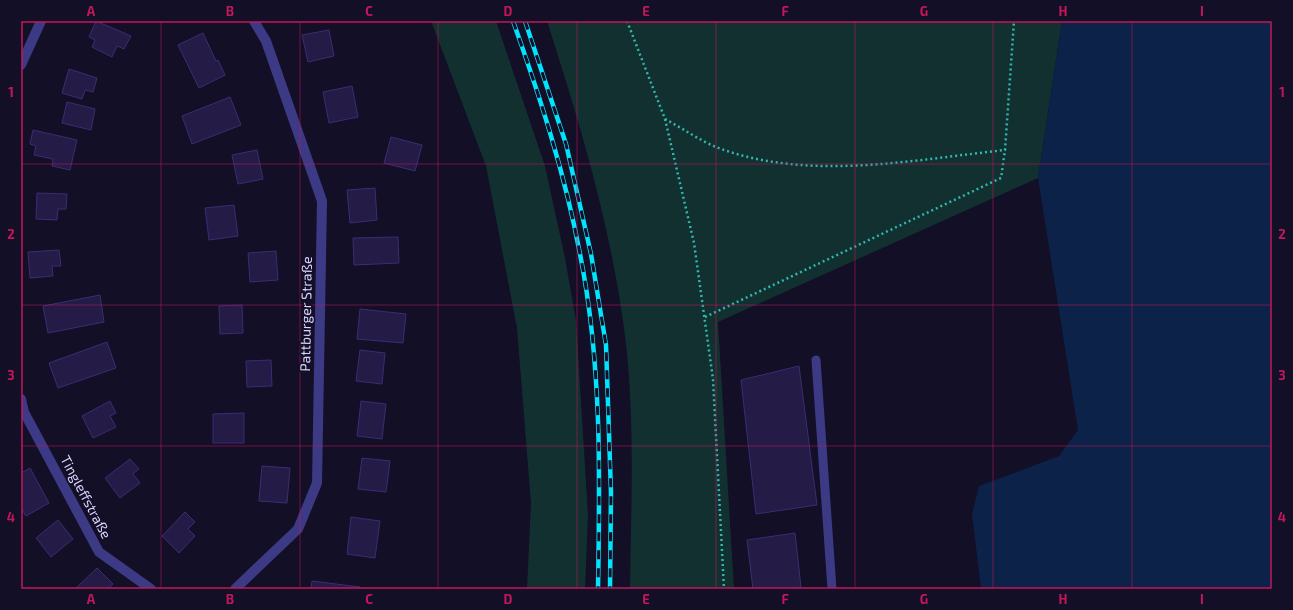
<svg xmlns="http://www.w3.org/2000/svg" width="1293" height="610" font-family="'Exo 2',sans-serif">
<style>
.green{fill:#12302f}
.water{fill:#0c2248}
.building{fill:#241b47;stroke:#3b2d73}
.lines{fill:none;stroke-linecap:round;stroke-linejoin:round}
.path{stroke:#2fb8b0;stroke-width:2.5;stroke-dasharray:2 3;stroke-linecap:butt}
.lane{stroke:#3d3a85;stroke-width:9}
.street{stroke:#3d3a85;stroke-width:10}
.rail-casing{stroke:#00e5ff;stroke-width:4.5}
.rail{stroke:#130f26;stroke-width:3;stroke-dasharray:9;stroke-linecap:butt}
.grid{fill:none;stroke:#c2185b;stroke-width:1;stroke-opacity:0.55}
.labels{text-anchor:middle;stroke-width:3.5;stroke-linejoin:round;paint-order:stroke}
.street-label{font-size:14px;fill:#d9d4ff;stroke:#130f26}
.neatline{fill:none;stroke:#c2185b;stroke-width:1.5}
.grid-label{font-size:13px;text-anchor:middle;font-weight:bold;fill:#c2185b}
</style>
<rect width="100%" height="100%" fill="#130f26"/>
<g class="green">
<path d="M431,21H496L545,166L565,258L576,321L588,515L585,589H527L531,503L517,328L486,166Z"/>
<path d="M547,21H1062L1038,178L718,322L734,589H630C631,507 635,425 626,344C613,233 581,127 547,21Z"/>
</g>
<path class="water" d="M1062,21H1272V589H981L972,514L979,486L1059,456L1078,430L1038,178Z"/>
<g class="building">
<path d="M96,21L131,36L124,49L117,46L112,57L92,47L95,40L89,37Z"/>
<path d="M329,30L334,56L308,62L302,35Z"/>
<path d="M203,33L216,61L218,60L225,75L199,88L178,45Z"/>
<path d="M69,69L97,78L93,92L85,90L82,99L62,93Z"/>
<path d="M352,86L358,117L329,123L323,92Z"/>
<path d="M230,97L241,125L192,144L182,116Z"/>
<path d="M67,102L95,109L91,130L62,123Z"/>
<path d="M33,130L77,140L70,170L52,166L53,159L34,155L36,146L30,144Z"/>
<path d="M391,137L422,145L415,171L384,163Z"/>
<path d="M257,150L263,179L238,184L232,155Z"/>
<path d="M375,188L377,220L350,223L347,190Z"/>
<path d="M37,193L67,194L66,209H58L57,220L36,219Z"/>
<path d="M234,205L238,236L209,240L205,208Z"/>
<path d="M398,237L399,263L354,265L353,238Z"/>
<path d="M59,250L61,266H52L53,276L30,278L28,252Z"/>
<path d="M276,251L278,280L250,282L248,253Z"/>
<path d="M100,295L104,322L48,333L43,306Z"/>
<path d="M242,305L243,333L220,334L219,306Z"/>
<path d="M360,309L406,314L403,343L357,339Z"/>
<path d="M107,342L116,368L58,388L49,363Z"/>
<path d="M360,350L385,353L382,384L356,381Z"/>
<path d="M271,360L272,386L247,387L246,361Z"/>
<path d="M799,366L817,505L756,514L741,380Z"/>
<path d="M110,401L116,413L110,416L116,427L93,438L82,416Z"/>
<path d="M361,401L386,404L382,439L357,436Z"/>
<path d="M244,413V443H213V414Z"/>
<path d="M362,458L390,461L386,492L358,489Z"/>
<path d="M130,459L139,469L133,474L140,483L120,498L105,478Z"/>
<path d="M262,466L290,468L287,503L259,501Z"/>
<path d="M30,468L49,503L26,516L21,508V473Z"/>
<path d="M185,512L195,522L188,529L195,536L179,553L162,536Z"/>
<path d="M351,517L380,521L375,558L347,554Z"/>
<path d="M58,520L73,539L51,557L36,538Z"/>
<path d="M795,533L801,587L786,589H753L747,540Z"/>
<path d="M97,568L113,584L108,589H75Z"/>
<path d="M312,581L360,587V589H311Z"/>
</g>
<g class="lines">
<g class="path">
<path d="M627,21L665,119L694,243L713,379L724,589"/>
<path d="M665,119C682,128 699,140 716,147C806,182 912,160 1005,150L1014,21"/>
<path d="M705,317L1001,178L1005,150"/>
</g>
<path class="lane" d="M816,360L832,589"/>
<g class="street">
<path d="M21,65L41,21"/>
<path d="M21,399L24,412L99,552L151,589"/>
<path d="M235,589L298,529L317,483L322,201L266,41L254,21"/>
</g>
<defs>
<g id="rail">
<path d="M513,21C540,97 565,174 580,254C602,363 600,478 598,589"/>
<path d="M525,21L566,144L591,254L606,345L611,493L610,589"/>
</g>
</defs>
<use href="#rail" class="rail-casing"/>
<use href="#rail" class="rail"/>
</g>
<path class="grid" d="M161,21V589M300,21V589M438,21V589M577,21V589M716,21V589M855,21V589M993,21V589M1132,21V589M21,164H1272M21,305H1272M21,446H1272"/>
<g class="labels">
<g class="street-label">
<text transform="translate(306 314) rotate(-89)" y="5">Pattburger Straße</text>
<text transform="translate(86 497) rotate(62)" y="5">Tingleffstraße</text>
</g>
</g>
<rect width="1293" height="610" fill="none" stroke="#130f26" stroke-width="44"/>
<rect x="22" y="22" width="1249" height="566" class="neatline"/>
<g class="grid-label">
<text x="91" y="16">A</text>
<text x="230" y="16">B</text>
<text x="369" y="16">C</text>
<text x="508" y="16">D</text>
<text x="646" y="16">E</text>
<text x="785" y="16">F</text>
<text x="924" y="16">G</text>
<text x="1063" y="16">H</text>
<text x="1202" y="16">I</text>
<text x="11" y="97">1</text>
<text x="1282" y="97">1</text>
<text x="11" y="239">2</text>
<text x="1282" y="239">2</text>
<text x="11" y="380">3</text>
<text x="1282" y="380">3</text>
<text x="11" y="522">4</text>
<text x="1282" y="522">4</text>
<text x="91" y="604">A</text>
<text x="230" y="604">B</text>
<text x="369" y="604">C</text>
<text x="508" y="604">D</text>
<text x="646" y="604">E</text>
<text x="785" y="604">F</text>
<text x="924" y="604">G</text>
<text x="1063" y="604">H</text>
<text x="1202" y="604">I</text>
</g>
</svg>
